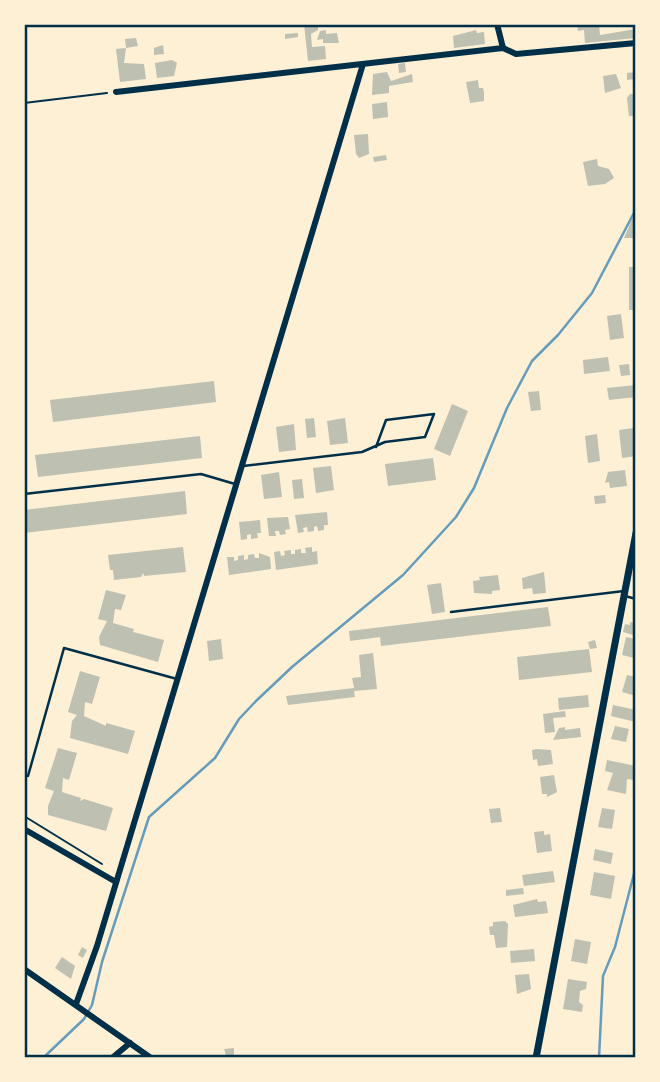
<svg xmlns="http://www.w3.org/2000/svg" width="660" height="1082" font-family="'PT Sans Narrow',sans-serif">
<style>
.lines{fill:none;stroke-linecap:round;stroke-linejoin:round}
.stream{stroke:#669bbc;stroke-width:2.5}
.building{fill:#bec0b2}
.path{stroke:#003049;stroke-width:2}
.service{stroke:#003049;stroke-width:2.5}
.minor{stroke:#003049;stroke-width:6}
.tertiary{stroke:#003049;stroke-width:7}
.neatline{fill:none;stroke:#003049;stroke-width:2.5}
</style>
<rect width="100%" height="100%" fill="#fdf0d5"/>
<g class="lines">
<g class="stream">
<path d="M43,1058L84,1019L92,1005L102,962L149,817L215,758L239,719L256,701L292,667L403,575L456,517L474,488L507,408L532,361L558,335L592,293L636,209"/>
<path d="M599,1058L603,976L615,947L636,866"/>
</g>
</g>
<g class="building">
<path d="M304,24H318V30L311,34L312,47L325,46L326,59L308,61Z"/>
<path d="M577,24H599L600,35L636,29V38L585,43L584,30L578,31Z"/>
<path d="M326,30V34L337,33L339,43H323V39L317,40L320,31Z"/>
<path d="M476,30L477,33L484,32L485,44L454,48L453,36Z"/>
<path d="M298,33V37L285,39V34Z"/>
<path d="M136,38L138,46L126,48L125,39Z"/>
<path d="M163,45L164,54L154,55V48Z"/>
<path d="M126,48L124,63L144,64L146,79L120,82L116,49Z"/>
<path d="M172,60L177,63L174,76L157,78L155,63Z"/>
<path d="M405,63L406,72L399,73L398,64Z"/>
<path d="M387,72L391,81L412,74L413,82L389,86V93L372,95L373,74Z"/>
<path d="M636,72V79L627,80V73Z"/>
<path d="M616,74L621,88L605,93L603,76Z"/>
<path d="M478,80L479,88H483L484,92V101L470,103L466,82Z"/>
<path d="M630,94H636V116H629L627,98Z"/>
<path d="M387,102L388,117L373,119L372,104Z"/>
<path d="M368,134L369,154L359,158L356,154L354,135Z"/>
<path d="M386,155L387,160L374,162L373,157Z"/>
<path d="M597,159L598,166L609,169L614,178L605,184L588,186L583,162Z"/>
<path d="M635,211L636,238H624L628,229Z"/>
<rect x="629" y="267" width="7" height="43"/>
<path d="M621,314L624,338L610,340L607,316Z"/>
<path d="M608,357L610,371L584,374L583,360Z"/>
<path d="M629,364L630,375L621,376L619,365Z"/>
<path d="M214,381L216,402L53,422L50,400Z"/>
<path d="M636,385V397L609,400L607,388Z"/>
<path d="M539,391L541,410L531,411L528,392Z"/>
<path d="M452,404L468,411L450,456L434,449Z"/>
<path d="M314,418L316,437L307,438L305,419Z"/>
<path d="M345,418L348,443L330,445L327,421Z"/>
<path d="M294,424L296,450L279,452L276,427Z"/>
<path d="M633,428L636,456L622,458L619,430Z"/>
<path d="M597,434L600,461L588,463L585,436Z"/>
<path d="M200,436L202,458L38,477L35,455Z"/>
<path d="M433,458L436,480L388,486L385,464Z"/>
<path d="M331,466L334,490L316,493L313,468Z"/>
<path d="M625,470L627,486L610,488L609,482L605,483L608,472Z"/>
<path d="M279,472L282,497L264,499L261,475Z"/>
<path d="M302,479L304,498L294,499L292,480Z"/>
<path d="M185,491L187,514L24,533V510Z"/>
<path d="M605,495L606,503L595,504L594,496Z"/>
<path d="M327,512L328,525H324V530L318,531L317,526L314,527V531L308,532L307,527L303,528L304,532L298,533L295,515Z"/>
<path d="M288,517L290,529L285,530L286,534L280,535L279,531H275L276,536H269L267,518Z"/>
<path d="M260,520L261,533H257L258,538L251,539V534L247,535V539L241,540L239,522Z"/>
<path d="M183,547L186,572L144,576L143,573L141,577L114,580L113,570H110L108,555Z"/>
<path d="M312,547V552L317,551L318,564L276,570L274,552L280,551L281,556L285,555L284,551L291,550V554H295V550L301,549V553H306L305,548Z"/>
<path d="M259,553L270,557L271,569L229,575L227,557H234V561L238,560V556L244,555V560L248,559V555L254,554L255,558H259Z"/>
<path d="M544,572L546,593L533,594L532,588L523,589L522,578Z"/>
<path d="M498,575L500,590L492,591V594L474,593L473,581L480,580L479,577Z"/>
<path d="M441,583L445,612L432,614L427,585Z"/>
<path d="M106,590L126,595L121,610L115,609L113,623L134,629L133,632L164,640L158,662L100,645L99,637L107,621L98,619Z"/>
<path d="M548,607L551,626L381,646L380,637L350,641L349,631Z"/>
<path d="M630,622L636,623V636L623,632L625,624L630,625Z"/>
<path d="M626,637L636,639L634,658L622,655Z"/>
<path d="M221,639L223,659L209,661L207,641Z"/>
<path d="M595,640L597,648L590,649L588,642Z"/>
<path d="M589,649L592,672L519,680L517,657Z"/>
<path d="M373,653L377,689L354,691L355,697L288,705L286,696L354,688L352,678L361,677L359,655Z"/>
<path d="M80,671L100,677L92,704L85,702L84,716L106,726V723L135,731L128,754L70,738L72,721L77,715L68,712Z"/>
<path d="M627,675L636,677V696L622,692Z"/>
<path d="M588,695L589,707L559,710L558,698Z"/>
<path d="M613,705L636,710V722L611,716Z"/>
<path d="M565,711L566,717L553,718L555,732L545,733L543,714Z"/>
<path d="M615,726L629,729L626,742L611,739Z"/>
<path d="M565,727V730L580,728L581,737L553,740L559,728Z"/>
<path d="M58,748L77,753L69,780L63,778L62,792L81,798L80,801L84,799L113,808L106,831L48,815V806L54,791L45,788Z"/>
<path d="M536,749L551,750L553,764L538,766L537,759L533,760L532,750Z"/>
<path d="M607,760L636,766L633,780L627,779L626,794L607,790L613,773L605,771Z"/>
<path d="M554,775L557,792L547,797V794H542L540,777Z"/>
<path d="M500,808L502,822L491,823L489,809Z"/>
<path d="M602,808L615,810L612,829L598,827Z"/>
<path d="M544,831V835L550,834L552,851L537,853L534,832Z"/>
<path d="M595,849L613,853L611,864L593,860Z"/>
<path d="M553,871L555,882L524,886L522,875Z"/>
<path d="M594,872L615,876L611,899L590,895Z"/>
<path d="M523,888L524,894L506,896V890Z"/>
<path d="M537,899L538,902L546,901L548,913L515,917L513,905Z"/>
<path d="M505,921L508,924L507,947L496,948L494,935H490L489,927L493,926V922Z"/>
<path d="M575,939L591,942L587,964L571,961Z"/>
<path d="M82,947L87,950L83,958L78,955Z"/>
<path d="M534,949L535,961L511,963L510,951Z"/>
<path d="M62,957L75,966L71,979L55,968Z"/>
<path d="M529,974L531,989L517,994L515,975Z"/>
<path d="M568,979L587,982L586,989L580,991L579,1002L583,1005L582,1012L563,1009Z"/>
<path d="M234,1048V1058H227L224,1049Z"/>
</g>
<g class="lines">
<g class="path">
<path d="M24,103L107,93"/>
<path d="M24,816L102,864"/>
</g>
<g class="service">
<path d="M243,466L362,452L385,442L425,437L434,414L386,420L376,447"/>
<path d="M24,494L201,474L235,484"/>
<path d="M625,596L636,599"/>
<path d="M451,612L624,591"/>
<path d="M28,776L64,648L177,679"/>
</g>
<g class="minor">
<path d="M497,24L503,48"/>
<path d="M116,92L503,48L516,54L636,43"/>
<path d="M24,829L116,882"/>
<path d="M24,969L151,1058"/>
<path d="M76,1004L97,946L363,64"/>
<path d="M112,1058L130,1043"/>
</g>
<path class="tertiary" d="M536,1058L636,533"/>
</g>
<rect width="660" height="1082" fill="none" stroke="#fdf0d5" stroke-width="52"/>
<rect x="26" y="26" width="608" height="1030" class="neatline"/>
</svg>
